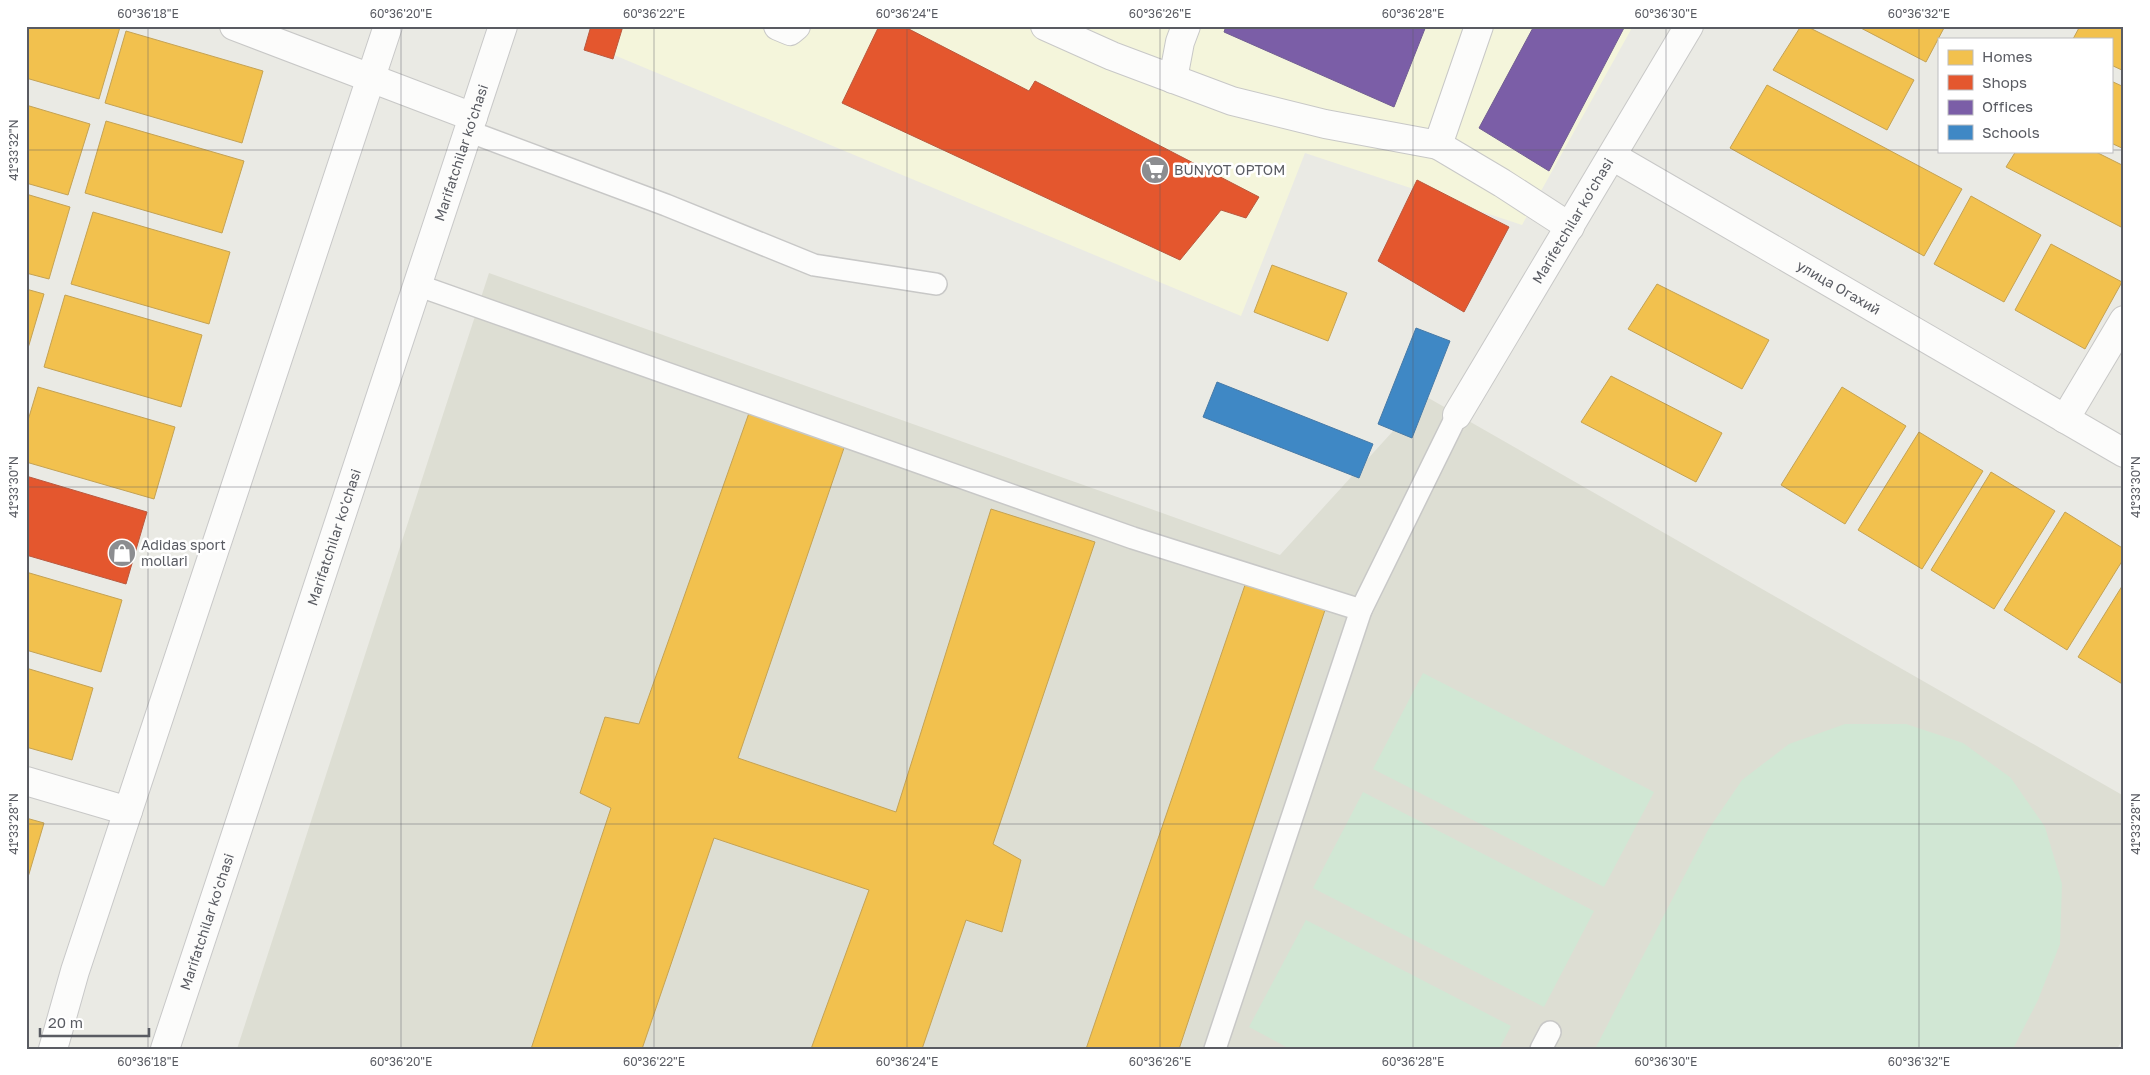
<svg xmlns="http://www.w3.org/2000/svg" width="2150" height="1075" font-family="'Golos Text',sans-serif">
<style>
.commercial{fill:#f4f5db}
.education{fill:#ddded3}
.green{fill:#d1e7d4}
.homes{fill:#f2c14e;stroke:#c4a254}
.shops{fill:#e4572e;stroke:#ba583e}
.offices{fill:#7b5ea7;stroke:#715d92}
.schools{fill:#3f88c5;stroke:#477aa7}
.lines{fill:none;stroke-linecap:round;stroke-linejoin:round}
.lane-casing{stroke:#c8c8c7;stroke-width:24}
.street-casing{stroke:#c8c8c7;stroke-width:30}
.secondary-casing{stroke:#c8c8c8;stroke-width:30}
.lane{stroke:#fcfcfb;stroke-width:21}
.street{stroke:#fcfcfb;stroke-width:28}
.secondary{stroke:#fcfcfb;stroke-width:28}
.ticks{fill:none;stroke:#595b62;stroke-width:1;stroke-opacity:0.45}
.labels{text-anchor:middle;stroke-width:5;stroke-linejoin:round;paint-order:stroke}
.street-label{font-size:14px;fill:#595b62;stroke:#fff}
.poi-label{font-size:14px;fill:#595b62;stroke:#fff;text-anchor:start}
.neatline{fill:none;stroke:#595b62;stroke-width:2}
.ticks-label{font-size:12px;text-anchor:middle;fill:#595b62}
</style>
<rect width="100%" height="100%" fill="#eaeae4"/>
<path class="commercial" d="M597,26H1633L1522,225L1305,153L1241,316L590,45Z"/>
<path class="education" d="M489,273L1280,555L1425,396L2124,796V1037L2117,1049H237Z"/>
<g class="green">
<path d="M1423,673L1654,792L1604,887L1373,769Z"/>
<path d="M1845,724H1906L1963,743L2011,778L2045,827L2062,884L2060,944L2038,1000L2013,1049H1595L1708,830L1742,780L1789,744Z"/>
<path d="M1363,792L1594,911L1544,1007L1313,888Z"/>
<path d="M1306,920L1511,1026L1499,1049H1290L1249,1027Z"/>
</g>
<g class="homes">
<path d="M26,26L120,27L99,99L26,78Z"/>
<path d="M1801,26H1806L1914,80L1887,130L1773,70Z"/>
<path d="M1857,26H1945L1926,62Z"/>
<path d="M2080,26H2124V71L2111,65V39H2073Z"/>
<path d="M126,31L263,71L242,143L105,103Z"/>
<path d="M2111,81L2124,87V149L2111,143Z"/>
<path d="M1767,85L1962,189L1924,256L1730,148Z"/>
<path d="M26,105L90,124L68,195L26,183Z"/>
<path d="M106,121L244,161L222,233L85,193Z"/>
<path d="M2016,151H2094L2124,166V222L2121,227L2006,167Z"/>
<path d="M26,194L70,207L49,279L26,273Z"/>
<path d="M1971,196L2041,235L2004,302L1934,264Z"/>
<path d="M93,212L230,252L209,324L71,284Z"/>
<path d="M2051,244L2122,282L2085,349L2015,310Z"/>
<path d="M1272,265L1347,293L1328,341L1254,312Z"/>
<path d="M1657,284L1769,340L1742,389L1628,329Z"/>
<path d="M26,289L44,294L26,355Z"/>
<path d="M65,295L202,335L181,407L44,367Z"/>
<path d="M1611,376L1722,433L1696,482L1581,422Z"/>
<path d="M38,387L175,427L154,499L26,462V427Z"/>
<path d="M1842,387L1906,426L1845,524L1781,485Z"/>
<path d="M749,413L845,445L738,758L896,812L991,509L1095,542L993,844L1021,860L1002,932L966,920L922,1049H811L869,890L714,838L642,1049H531L611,808L580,793L605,717L639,724Z"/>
<path d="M1919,432L1983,471L1922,569L1858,530Z"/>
<path d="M1991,472L2055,511L1994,609L1931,570Z"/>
<path d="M2065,512L2124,549V558L2067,650L2004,610Z"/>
<path d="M26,572L122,600L101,672L26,650Z"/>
<path d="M2124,583V685L2078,657Z"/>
<path d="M1245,585L1325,610L1179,1049H1086Z"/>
<path d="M26,668L93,688L72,760L26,747Z"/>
<path d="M26,818L44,823L26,884Z"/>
</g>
<g class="shops">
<path d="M591,26H623L613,59L584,50Z"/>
<path d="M879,26H903L1029,91L1035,81L1259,197L1246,218L1221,210L1180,260L842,103Z"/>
<path d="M1417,180L1509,227L1464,312L1378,261Z"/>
<path d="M26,476L147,512L126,584L26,555Z"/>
</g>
<g class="offices">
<path d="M1226,26H1426L1394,107L1224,32Z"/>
<path d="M1534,26H1625L1549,171L1479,128Z"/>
</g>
<g class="schools">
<path d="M1416,328L1450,341L1412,438L1378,424Z"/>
<path d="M1217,382L1373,444L1359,478L1203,417Z"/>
</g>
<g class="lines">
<defs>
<g id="lane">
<path d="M468,131L666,205L814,265L936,284"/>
<path d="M417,285L1133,538L1361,610"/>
<path d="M1215,1049L1361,610L1457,415"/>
<path d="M1541,1049L1550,1032"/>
</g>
<g id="street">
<path d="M234,26L473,117"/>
<path d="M778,26L790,31L796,26"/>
<path d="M1045,26L1112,56L1232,101L1325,124L1438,145L1479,26"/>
<path d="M1173,79L1180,42L1186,26"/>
<path d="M1438,145L1502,183L1570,227"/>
<path id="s1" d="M1612,156L2124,453"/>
<path id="s2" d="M1457,415L1689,26"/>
<path d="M2065,419L2124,320"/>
<path d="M26,781L128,811"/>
</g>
<g id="secondary">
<path d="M53,1049L75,971L388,26"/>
<path id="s3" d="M165,1049L503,26"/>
</g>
</defs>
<use href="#lane" class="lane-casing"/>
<use href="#street" class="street-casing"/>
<use href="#secondary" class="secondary-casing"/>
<use href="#lane" class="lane"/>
<use href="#street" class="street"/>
<use href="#secondary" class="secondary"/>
</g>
<path class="ticks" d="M148,26V1049M401,26V1049M654,26V1049M907,26V1049M1160,26V1049M1413,26V1049M1666,26V1049M1919,26V1049M26,150H1939M2111,150H2124M26,487H2124M26,824H2124"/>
<defs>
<symbol id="supermarket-disc" viewBox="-11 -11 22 22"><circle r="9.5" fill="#8c8d90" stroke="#fff"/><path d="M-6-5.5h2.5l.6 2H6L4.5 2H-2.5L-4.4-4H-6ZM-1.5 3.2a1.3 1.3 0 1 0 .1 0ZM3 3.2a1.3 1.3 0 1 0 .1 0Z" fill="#fff"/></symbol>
<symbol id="shop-disc" viewBox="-11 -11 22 22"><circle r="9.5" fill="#8c8d90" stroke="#fff"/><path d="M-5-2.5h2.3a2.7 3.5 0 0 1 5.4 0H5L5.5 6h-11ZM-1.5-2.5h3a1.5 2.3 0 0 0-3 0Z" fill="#fff"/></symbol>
</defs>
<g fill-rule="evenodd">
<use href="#supermarket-disc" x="1139" y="154" width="32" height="32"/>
<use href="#shop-disc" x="106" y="537" width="32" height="32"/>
</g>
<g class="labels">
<g class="street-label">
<text dy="5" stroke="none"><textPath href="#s3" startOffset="944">Marifatchilar ko'chasi</textPath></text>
<text dy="5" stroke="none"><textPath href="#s2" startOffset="226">Marifetchilar ko'chasi</textPath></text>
<text dy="5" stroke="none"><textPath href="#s1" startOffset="262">улица Огахий</textPath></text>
<text dy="5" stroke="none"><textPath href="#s3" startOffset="539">Marifatchilar ko'chasi</textPath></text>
<text dy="5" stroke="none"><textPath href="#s3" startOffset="134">Marifatchilar ko'chasi</textPath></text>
</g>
<g class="poi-label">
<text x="1174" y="175">BUNYOT OPTOM</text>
<text x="141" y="550">Adidas sport<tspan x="141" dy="16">mollari</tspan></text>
</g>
</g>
<rect width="2150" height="1075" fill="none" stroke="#ffffff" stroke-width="55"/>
<rect x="1938" y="38" width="175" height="115" fill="#ffffff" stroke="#bdbdc0"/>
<rect x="1948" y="50" width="25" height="15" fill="#f2c14e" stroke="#bdbdc0"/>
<text x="1982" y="62" font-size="15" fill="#595b62">Homes</text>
<rect x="1948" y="75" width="25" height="15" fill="#e4572e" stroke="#bdbdc0"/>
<text x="1982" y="88" font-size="15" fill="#595b62">Shops</text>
<rect x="1948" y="100" width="25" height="15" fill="#7b5ea7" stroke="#bdbdc0"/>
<text x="1982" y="112" font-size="15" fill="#595b62">Offices</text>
<rect x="1948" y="125" width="25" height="15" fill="#3f88c5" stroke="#bdbdc0"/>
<text x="1982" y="138" font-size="15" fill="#595b62">Schools</text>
<path d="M40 1028v8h109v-8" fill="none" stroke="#595b62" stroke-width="2.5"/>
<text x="48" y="1028" font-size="15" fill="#595b62" stroke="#ffffff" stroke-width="4" paint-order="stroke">20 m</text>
<rect x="28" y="28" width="2094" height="1020" class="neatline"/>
<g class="ticks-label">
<text x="148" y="18">60°36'18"E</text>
<text x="401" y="18">60°36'20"E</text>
<text x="654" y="18">60°36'22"E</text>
<text x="907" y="18">60°36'24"E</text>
<text x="1160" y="18">60°36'26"E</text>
<text x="1413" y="18">60°36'28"E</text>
<text x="1666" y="18">60°36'30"E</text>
<text x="1919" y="18">60°36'32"E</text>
<text transform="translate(14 150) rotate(-90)" y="4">41°33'32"N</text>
<text transform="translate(14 487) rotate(-90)" y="4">41°33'30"N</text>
<text transform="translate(2136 487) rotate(-90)" y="4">41°33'30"N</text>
<text transform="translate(14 824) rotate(-90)" y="4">41°33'28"N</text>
<text transform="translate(2136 824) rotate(-90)" y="4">41°33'28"N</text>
<text x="148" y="1066">60°36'18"E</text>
<text x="401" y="1066">60°36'20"E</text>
<text x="654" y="1066">60°36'22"E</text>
<text x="907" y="1066">60°36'24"E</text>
<text x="1160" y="1066">60°36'26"E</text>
<text x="1413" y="1066">60°36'28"E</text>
<text x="1666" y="1066">60°36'30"E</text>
<text x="1919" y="1066">60°36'32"E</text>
</g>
</svg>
